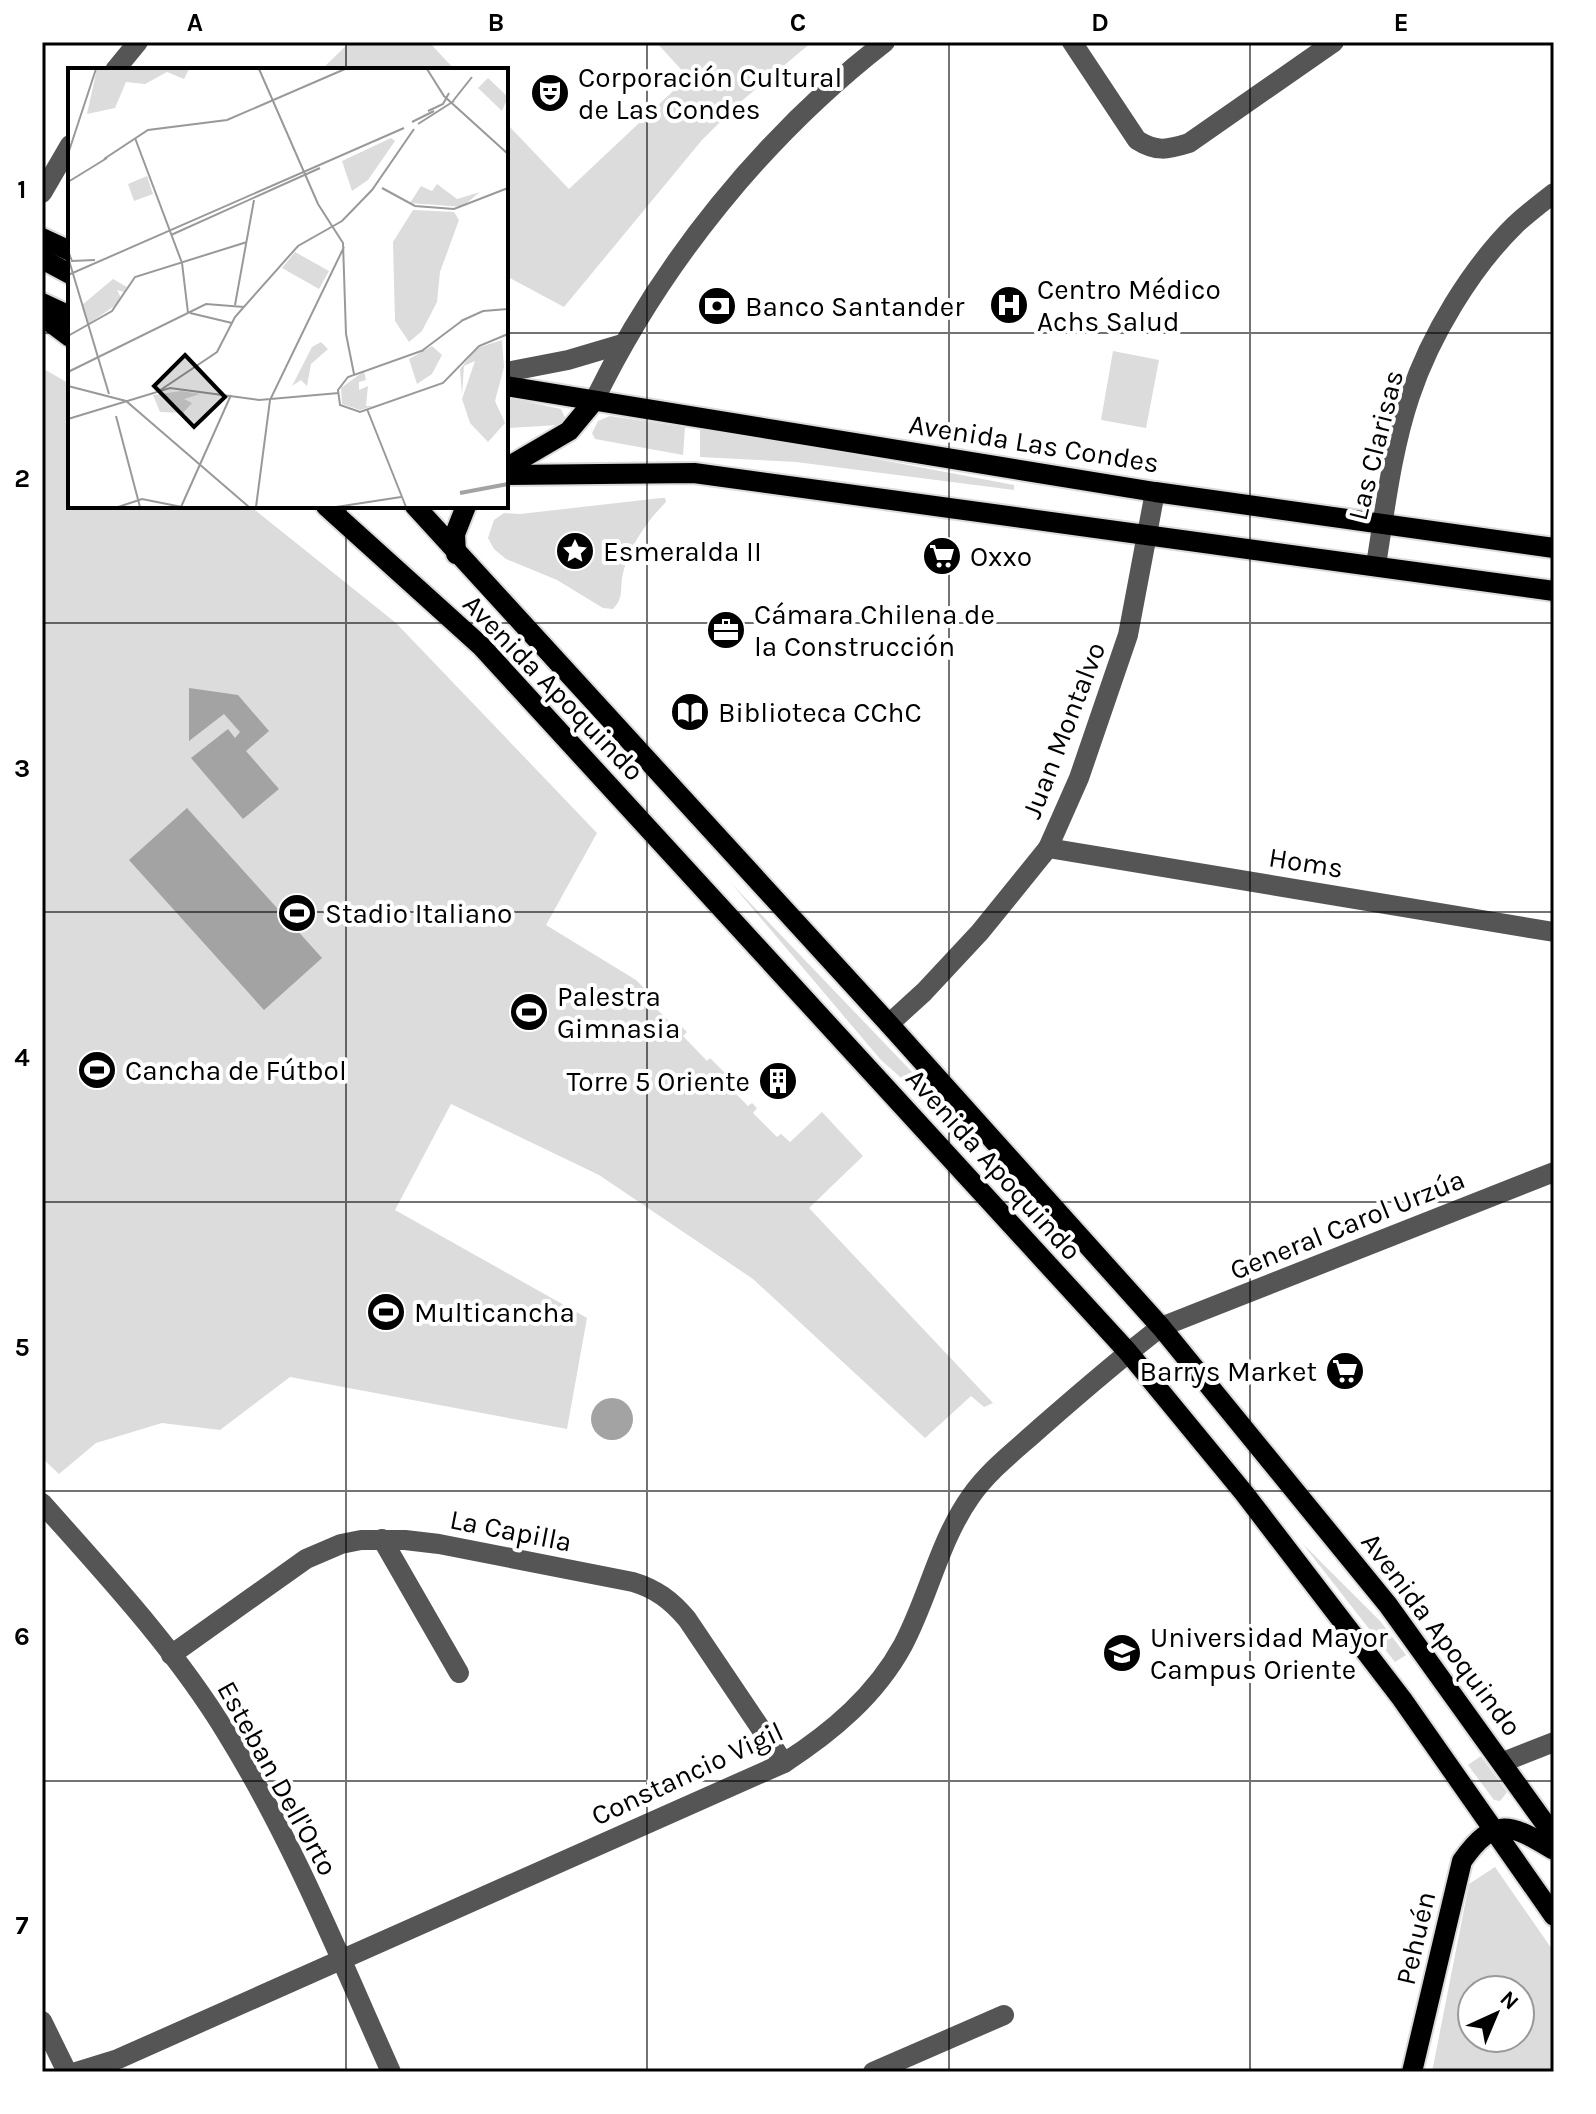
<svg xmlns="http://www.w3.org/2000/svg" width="1596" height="2114" font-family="Karla,sans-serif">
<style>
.green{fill:#dcdcdc;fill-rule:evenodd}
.water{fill:#a3a3a3}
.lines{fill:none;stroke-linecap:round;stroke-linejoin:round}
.major-casing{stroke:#dbdbdb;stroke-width:24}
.minor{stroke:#555;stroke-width:20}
.major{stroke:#000;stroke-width:20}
.grid{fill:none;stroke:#000;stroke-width:2;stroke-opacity:0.55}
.labels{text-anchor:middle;stroke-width:8;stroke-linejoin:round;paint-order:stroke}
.poi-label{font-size:28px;fill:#000;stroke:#fff;text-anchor:start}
.street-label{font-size:28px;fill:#000;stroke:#fff}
.inset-river{fill:none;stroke:#a3a3a3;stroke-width:4}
.inset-road{fill:none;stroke:#999;stroke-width:2}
.view{fill:#000;fill-opacity:0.15;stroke:#000;stroke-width:4}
.inset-edge{fill:none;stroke:#000;stroke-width:4}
.neatline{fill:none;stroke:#000;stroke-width:3}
.grid-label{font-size:26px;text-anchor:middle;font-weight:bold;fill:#000}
</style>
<rect width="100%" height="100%" fill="#fff"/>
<g class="green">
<path d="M350,42H429L455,70H321Z"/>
<path d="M656,42H812L738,104L702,140L564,307L506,276V123L569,189L688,77Z"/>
<path d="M1113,351L1159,360L1146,428L1101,420Z"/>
<path d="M42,368L70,384V506H250L396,623L597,833L546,925L636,980L655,999L652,1004L677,1030L682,1027L687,1032L683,1036L707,1061L710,1058L727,1075L722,1080L748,1106L752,1103L757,1108L753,1113L777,1137L781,1134L790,1142L822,1112L863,1156L809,1208L993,1403L984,1407L971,1396L925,1438L753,1279L599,1175L451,1104L395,1210L587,1318L567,1429L290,1377L220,1430L162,1423L96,1443L59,1474L42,1458Z"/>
<path d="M506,397L561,409L566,420L559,425L506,428Z"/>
<path d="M610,416L685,427L683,455L595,439L592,433L598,421Z"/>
<path d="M700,429L813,447L1014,485V490L796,462L700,457Z"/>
<path d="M661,498H665L666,502C647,521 629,547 623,573C619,588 625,597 613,609L603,608L557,580L506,559L494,549L488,538L494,520L504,513L520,514Z"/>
<path d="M731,883L982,1145L980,1148L881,1060Z"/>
<path d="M1302,1543L1380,1621L1406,1655L1395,1662Z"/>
<path d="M1481,1756L1507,1792L1500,1801L1494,1800L1468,1765Z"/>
<path d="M1495,1867L1554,1952V2072H1432L1469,1884ZM1472,1990H1520V2038H1472Z"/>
</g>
<g class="water">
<path d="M189,688L238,695L269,731L246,751L279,789L243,819L191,758L228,729L235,738L240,732L224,714L189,741Z"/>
<path d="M187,808L322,958L264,1010L129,860Z"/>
<circle cx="612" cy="1419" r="21"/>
</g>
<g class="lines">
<defs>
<g id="major">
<path d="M42,238L70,251"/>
<path d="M42,259L70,274"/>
<path d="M42,303L70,316"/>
<path d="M42,316L70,337"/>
<path d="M506,386L1155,492L1554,548"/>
<path d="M506,468L569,431L594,401"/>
<path d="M506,475L694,473L1554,591"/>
<path d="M326,506L481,646L1128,1352L1244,1493L1402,1699L1554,1916"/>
<path d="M415,506L889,1024L1161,1327L1388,1605L1554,1836"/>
<path d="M456,554L455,534L466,506"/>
<path d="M1412,2072L1462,1861C1495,1814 1512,1825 1554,1850"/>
</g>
</defs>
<use href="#major" class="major-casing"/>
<g class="minor">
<path d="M1072,42L1137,140C1156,152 1167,150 1189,143L1334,42"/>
<path d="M115,70L138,42"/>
<path d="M42,193L70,145"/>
<path d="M506,372L568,360L622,344"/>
<path d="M594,401C661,263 763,137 885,42"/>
<path d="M1376,565C1385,509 1392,449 1410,396C1430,336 1471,268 1516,224C1528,213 1541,203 1554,193"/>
<path d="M1048,848L1554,932"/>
<path d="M889,1024L924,992L980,932L1048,848L1079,778L1128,635L1155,492"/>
<path d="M42,1503C107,1576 176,1650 227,1734C293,1841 340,1958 391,2072"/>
<path d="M382,1539L459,1673"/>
<path d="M171,1655L306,1559L341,1544L361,1540H405L439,1544L633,1582C656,1589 671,1600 687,1619L784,1763"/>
<path d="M1503,1762L1554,1742"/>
<path d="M42,2021L67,2072"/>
<path d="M76,2072L118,2059L784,1763C832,1732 876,1695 903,1645C929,1596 939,1541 971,1496C990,1469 1017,1449 1040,1428C1080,1393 1119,1359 1161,1327L1554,1172"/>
<path d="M873,2072L1004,2015"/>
</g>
<use href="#major" class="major"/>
</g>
<path class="grid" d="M346,42V70M647,42V2072M949,42V2072M1250,42V2072M42,333H70M506,333H1554M346,506V2072M42,623H1554M42,912H1554M42,1202H1554M42,1491H1554M42,1781H1554"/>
<defs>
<symbol id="theatre-disc" viewBox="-11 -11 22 22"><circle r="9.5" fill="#000" stroke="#fff"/><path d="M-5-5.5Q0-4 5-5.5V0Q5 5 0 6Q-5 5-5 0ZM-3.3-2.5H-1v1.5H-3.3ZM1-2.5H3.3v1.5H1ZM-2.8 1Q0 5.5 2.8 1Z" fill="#fff"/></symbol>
<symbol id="hospital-disc" viewBox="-11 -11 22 22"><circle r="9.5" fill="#000" stroke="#fff"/><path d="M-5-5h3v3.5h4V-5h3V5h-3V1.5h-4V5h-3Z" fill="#fff"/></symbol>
<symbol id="bank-disc" viewBox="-11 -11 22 22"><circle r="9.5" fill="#000" stroke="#fff"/><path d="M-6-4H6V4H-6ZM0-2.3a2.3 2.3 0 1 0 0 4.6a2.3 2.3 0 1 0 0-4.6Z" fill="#fff"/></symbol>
<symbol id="sight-disc" viewBox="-11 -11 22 22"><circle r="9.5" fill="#000" stroke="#fff"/><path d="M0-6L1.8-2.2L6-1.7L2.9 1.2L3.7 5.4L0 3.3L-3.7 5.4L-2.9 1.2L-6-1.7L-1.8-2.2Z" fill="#fff"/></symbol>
<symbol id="supermarket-disc" viewBox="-11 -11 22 22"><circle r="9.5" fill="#000" stroke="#fff"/><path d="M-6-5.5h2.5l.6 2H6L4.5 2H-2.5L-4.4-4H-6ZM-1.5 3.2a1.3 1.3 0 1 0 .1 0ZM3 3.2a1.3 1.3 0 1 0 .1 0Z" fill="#fff"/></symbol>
<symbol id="office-disc" viewBox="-11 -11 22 22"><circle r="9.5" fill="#000" stroke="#fff"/><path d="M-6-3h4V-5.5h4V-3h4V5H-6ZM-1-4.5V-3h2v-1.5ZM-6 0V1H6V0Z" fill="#fff"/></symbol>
<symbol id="library-disc" viewBox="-11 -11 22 22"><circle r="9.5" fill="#000" stroke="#fff"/><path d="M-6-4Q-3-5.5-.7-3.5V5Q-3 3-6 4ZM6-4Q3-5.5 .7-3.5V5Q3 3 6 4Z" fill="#fff"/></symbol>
<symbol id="stadium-disc" viewBox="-11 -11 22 22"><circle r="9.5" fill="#000" stroke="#fff"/><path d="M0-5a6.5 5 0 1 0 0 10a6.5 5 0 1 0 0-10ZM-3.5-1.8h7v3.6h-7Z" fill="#fff"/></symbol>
<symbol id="building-disc" viewBox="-11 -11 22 22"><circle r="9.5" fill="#000" stroke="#fff"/><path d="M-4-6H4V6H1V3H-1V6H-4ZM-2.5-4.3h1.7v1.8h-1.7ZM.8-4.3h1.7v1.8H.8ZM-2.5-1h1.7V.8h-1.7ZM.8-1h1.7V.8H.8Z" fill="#fff"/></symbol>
<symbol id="university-disc" viewBox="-11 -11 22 22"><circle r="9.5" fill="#000" stroke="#fff"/><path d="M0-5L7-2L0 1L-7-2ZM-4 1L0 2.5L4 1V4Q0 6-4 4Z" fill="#fff"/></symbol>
</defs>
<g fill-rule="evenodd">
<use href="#theatre-disc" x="528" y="71" width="44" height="44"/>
<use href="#hospital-disc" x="987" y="283" width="44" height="44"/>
<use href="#bank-disc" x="695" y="284" width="44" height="44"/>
<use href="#sight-disc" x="553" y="529" width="44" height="44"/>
<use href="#supermarket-disc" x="920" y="534" width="44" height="44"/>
<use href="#office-disc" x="704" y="608" width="44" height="44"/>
<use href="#library-disc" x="668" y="690" width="44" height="44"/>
<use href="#stadium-disc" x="275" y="891" width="44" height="44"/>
<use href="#stadium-disc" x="507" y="990" width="44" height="44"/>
<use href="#stadium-disc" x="75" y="1048" width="44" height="44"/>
<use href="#building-disc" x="756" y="1059" width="44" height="44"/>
<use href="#stadium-disc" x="364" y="1290" width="44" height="44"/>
<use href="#supermarket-disc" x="1323" y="1349" width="44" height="44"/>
<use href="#university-disc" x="1100" y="1631" width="44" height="44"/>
</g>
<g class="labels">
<g class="poi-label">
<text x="578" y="87">Corporación Cultural<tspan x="578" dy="32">de Las Condes</tspan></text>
<text x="1037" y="299">Centro Médico<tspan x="1037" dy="32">Achs Salud</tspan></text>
<text x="745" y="316">Banco Santander</text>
<text x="603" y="561">Esmeralda II</text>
<text x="970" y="566">Oxxo</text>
<text x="754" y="624">Cámara Chilena de<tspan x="754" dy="32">la Construcción</tspan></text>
<text x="718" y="722">Biblioteca CChC</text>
<text x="325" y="923">Stadio Italiano</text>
<text x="557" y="1006">Palestra<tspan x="557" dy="32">Gimnasia</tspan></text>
<text x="125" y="1080">Cancha de Fútbol</text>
<text x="750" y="1091" text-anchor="end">Torre 5 Oriente</text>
<text x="414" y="1322">Multicancha</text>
<text x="1317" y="1381" text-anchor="end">Barrys Market</text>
<text x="1150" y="1647">Universidad Mayor<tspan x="1150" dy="32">Campus Oriente</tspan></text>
</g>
<g class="street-label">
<text transform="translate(1034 443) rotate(9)" y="10">Avenida Las Condes</text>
<text transform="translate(1375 445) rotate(-76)" y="10">Las Clarisas</text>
<text transform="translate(554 687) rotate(46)" y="10">Avenida Apoquindo</text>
<text transform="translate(1063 730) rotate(-69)" y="10">Juan Montalvo</text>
<text transform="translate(1306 862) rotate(9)" y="10">Homs</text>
<text transform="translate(994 1164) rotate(48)" y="10">Avenida Apoquindo</text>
<text transform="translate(1347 1224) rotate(-22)" y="10">General Carol Urzúa</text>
<text transform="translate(511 1530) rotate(11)" y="10">La Capilla</text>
<text transform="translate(1442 1634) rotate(53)" y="10">Avenida Apoquindo</text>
<text transform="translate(687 1773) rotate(-25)" y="10">Constancio Vigil</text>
<text transform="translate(278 1778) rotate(61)" y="10">Esteban Dell'Orto</text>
<text transform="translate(1415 1938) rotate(-77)" y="10">Pehuén</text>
</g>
</g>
<g transform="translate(68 68)">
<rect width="440" height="440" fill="#fff"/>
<path d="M29,1H121L116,11L99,4L77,16L58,14L47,40L19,46ZM420,10L440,29L434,43L410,20ZM323,70L327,73L300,112L284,123L274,93ZM79,108L85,126L66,133L60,116ZM369,116L389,131L412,124L394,139L342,135L353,118L364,123ZM345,142L386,144L391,152L372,204L369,234L354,263L341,274L327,253L325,174ZM227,184L261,203L251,221L214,200ZM45,211L59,219L56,224L49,222L53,230L48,237L20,256L14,237ZM434,272L436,299L427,333L437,355L420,374L402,355L394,331L407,293L396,298L394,327L392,301L409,280ZM253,274L260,281L243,296L239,318L233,312L224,318L244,279ZM364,278L374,287L364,306L349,316L341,291ZM296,303L298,312L291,314V322L300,318L298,338H305L292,342L274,336L273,320ZM113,323L132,326L116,331L124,335L115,345L92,344L85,327Z" fill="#dcdcdc"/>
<path class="inset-river" d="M392,425L440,416"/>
<path class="inset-road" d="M191,1L250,136L275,175L278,266L286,306M359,1L376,28L440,86M385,33L404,9M360,43L375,36L381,25M344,54L366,43M350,56L386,33M67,70L114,195L120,245M0,86L28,1M36,91L80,62L159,52L277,1M0,114L39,90M314,120L347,138L386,141L440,120M103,167L252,100M0,183L4,193L27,192M0,189L41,326M0,207L336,60M167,237L186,132M122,245L164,255M393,253L415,243L440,241M0,268L44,243L67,209L179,174M355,282L395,252M356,282L280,309L270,322L272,337L292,344L375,315L411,278L440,266M0,304L138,236L176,239M0,318L58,333L181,439M91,323L149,284L167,249L230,178L274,153L304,122L346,61M299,341L338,439M48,348L72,439M0,351L102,320L191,332L271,325M50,439L74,431L114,439M113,439L163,327M188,439L202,332L276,179M268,439L333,429"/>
<path class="view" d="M117,287L157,329L126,359L86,318Z"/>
<rect width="440" height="440" class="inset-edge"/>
</g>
<rect width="1596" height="2114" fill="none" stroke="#ffffff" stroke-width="88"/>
<g transform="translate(1496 2014) rotate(44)"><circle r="38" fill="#ffffff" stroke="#999999" stroke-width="2"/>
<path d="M0-6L14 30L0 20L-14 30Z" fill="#000000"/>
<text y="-12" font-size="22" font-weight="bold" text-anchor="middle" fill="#000000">N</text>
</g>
<rect x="44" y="44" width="1508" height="2026" class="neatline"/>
<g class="grid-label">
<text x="195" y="31">A</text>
<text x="496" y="31">B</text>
<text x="798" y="31">C</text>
<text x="1100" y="31">D</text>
<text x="1401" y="31">E</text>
<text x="22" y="198">1</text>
<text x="22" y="487">2</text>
<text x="22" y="777">3</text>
<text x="22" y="1066">4</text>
<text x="22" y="1356">5</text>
<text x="22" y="1645">6</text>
<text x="22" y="1934">7</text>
</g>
</svg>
